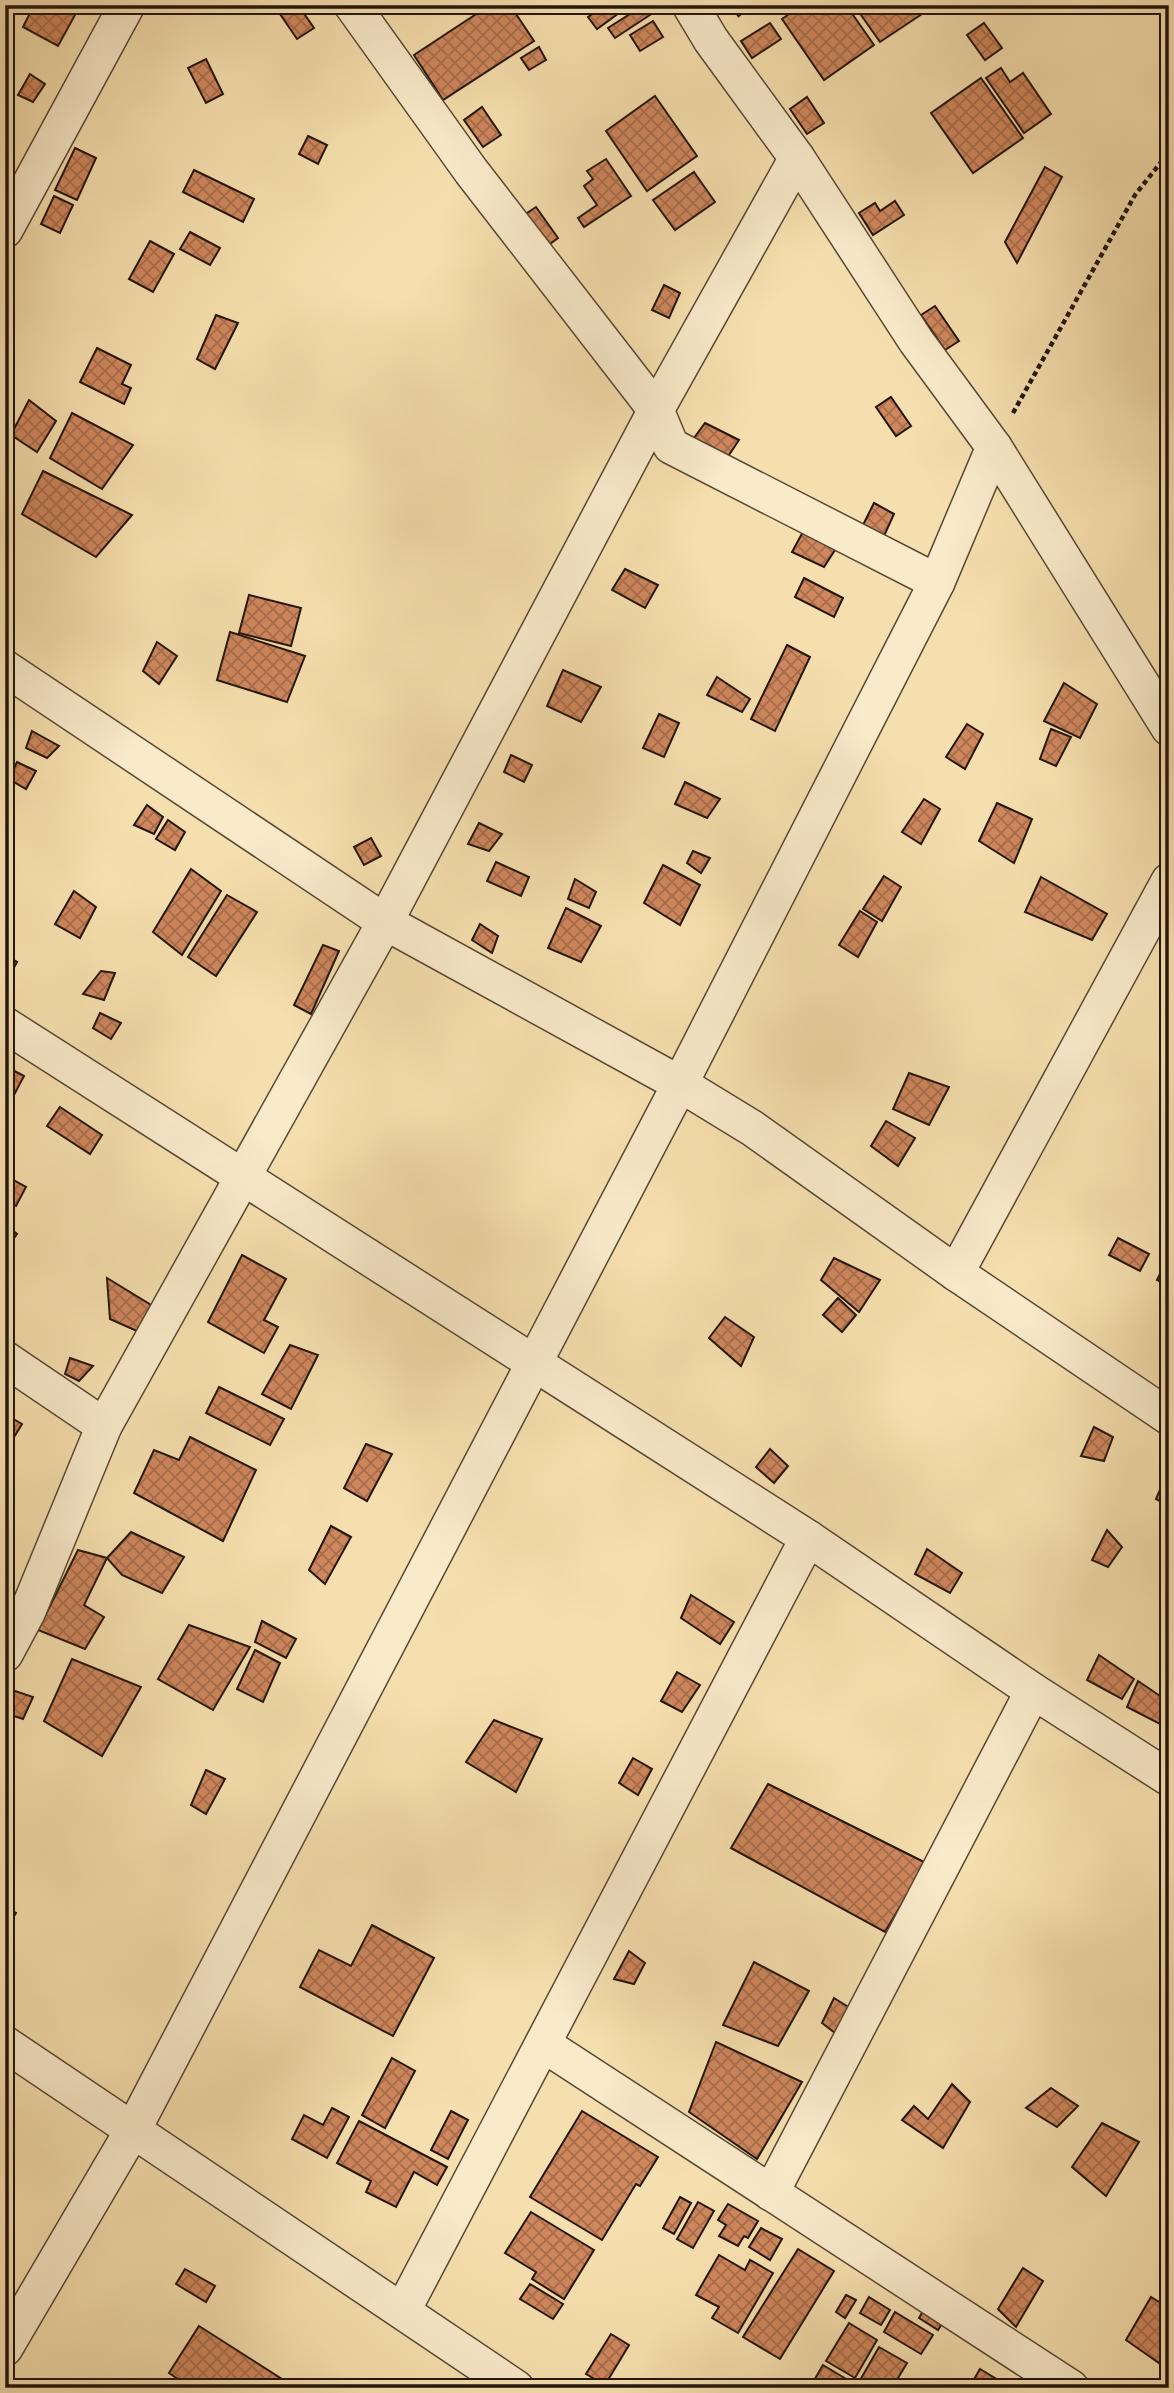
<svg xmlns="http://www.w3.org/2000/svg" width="1174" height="2393" font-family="'Libre Bodoni',serif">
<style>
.building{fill:url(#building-cross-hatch);stroke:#23150d;stroke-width:2}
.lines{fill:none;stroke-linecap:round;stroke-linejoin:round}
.minor-casing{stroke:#584835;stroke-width:38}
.path{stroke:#23150d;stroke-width:4.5;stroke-dasharray:5 3.5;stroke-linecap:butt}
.minor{stroke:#f9eaca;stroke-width:35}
</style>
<defs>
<pattern id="building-cross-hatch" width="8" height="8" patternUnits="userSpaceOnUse" patternTransform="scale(1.75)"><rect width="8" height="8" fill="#cf875d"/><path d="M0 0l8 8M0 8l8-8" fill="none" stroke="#a86d4b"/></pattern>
</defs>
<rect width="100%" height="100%" fill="#f6dfae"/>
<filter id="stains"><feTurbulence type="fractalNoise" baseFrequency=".00286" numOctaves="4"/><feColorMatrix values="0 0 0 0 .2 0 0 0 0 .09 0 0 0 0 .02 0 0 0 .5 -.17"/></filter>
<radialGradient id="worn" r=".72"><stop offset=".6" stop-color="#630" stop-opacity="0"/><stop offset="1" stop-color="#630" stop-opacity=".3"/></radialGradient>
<g class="building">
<path d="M34,5H57L75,15L58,46L23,27Z"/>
<path d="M292,5H298L314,28L297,39L280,14Z"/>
<path d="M490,5H510L534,41L443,100L414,55Z"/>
<path d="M605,5H630L597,29L588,17Z"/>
<path d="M644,5L653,13L615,38L608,28Z"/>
<path d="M802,5H846L874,45L824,80L782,19Z"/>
<path d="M854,5H929L931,8L880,42Z"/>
<path d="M653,21L663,37L640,51L630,35Z"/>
<path d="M770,23L781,39L752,58L741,41Z"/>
<path d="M984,23L1002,48L985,60L967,35Z"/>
<path d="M539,47L546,60L529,70L521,58Z"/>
<path d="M206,59L223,94L206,103L188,68Z"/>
<path d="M1001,68L1010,82L1023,73L1051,114L1024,133L986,78Z"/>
<path d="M30,74L45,84L33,102L18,95Z"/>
<path d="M981,78L1023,138L973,173L931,113Z"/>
<path d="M655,96L697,156L647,191L606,131Z"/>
<path d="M807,97L824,123L807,134L790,109Z"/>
<path d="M482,107L501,135L483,147L464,120Z"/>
<path d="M308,136L327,145L318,164L299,154Z"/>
<path d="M75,148L96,158L77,200L55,190Z"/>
<path d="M606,159L631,196L584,227L578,218L597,205L584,186L593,179L587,171Z"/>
<path d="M1045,167L1062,177L1017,263L1005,242Z"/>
<path d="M194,170L254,199L243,222L183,192Z"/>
<path d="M694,172L715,202L675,230L653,200Z"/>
<path d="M54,196L73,205L60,233L41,224Z"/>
<path d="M895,201L904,215L873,235L859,213L875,203L880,211Z"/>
<path d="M536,207L558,238L543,249L521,217Z"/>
<path d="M190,232L220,248L210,265L180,249Z"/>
<path d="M150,241L174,254L153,292L129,279Z"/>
<path d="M664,285L680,293L669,318L652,310Z"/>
<path d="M935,306L959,341L945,350L921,315Z"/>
<path d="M216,315L238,323L215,369L197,359Z"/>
<path d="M97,348L131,365L122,384L131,388L124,404L80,382Z"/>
<path d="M891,397L911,426L896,436L876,407Z"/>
<path d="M29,400L56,421L37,452L11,435Z"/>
<path d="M72,413L133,445L102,489L50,458Z"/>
<path d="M705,423L739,440L727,458L694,438Z"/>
<path d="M43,471L132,515L96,557L22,514Z"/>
<path d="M874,503L894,514L884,536L862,527Z"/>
<path d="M804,530L835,550L824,567L792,552Z"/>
<path d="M625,569L658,585L645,608L612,590Z"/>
<path d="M804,578L843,598L834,617L795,597Z"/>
<path d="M249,595L301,608L291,646L239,633Z"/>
<path d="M230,632L305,656L287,702L217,680Z"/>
<path d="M157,642L177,656L159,684L143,671Z"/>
<path d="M787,645L810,657L775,731L751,719Z"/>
<path d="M563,670L601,687L581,722L547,706Z"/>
<path d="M717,677L750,699L742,712L707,695Z"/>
<path d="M1064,683L1097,704L1080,738L1044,721Z"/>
<path d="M659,714L679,723L664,757L643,748Z"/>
<path d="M967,724L983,734L965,769L946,757Z"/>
<path d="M1051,729L1071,737L1056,766L1040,759Z"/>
<path d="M32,731L59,746L47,758L26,748Z"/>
<path d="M511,755L532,765L524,782L504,772Z"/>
<path d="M17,762L36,771L26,789L9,779Z"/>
<path d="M685,782L720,799L707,818L675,804Z"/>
<path d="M924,799L940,809L921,844L902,832Z"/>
<path d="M997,803L1032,819L1014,863L979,841Z"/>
<path d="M147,805L163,817L154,834L134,825Z"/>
<path d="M168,820L185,832L175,850L156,839Z"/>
<path d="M479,823L502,834L489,851L468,844Z"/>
<path d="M371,838L381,856L364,865L354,847Z"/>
<path d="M693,851L710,858L701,873L687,863Z"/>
<path d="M496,862L529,877L521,896L487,881Z"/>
<path d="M663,865L700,885L680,925L644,903Z"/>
<path d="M191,869L221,891L182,955L153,932Z"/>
<path d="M884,876L901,887L882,921L863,909Z"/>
<path d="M1041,877L1107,914L1092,940L1025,912Z"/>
<path d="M575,879L596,892L589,908L568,899Z"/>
<path d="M74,891L96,907L80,938L55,924Z"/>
<path d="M227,895L257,912L216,976L188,957Z"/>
<path d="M566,908L601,926L581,962L548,948Z"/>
<path d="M860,911L877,922L858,957L839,945Z"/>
<path d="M480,924L498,936L492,953L472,940Z"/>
<path d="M323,945L339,951L311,1014L294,1005Z"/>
<path d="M5,955L17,962L10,975L5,972Z"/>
<path d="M101,971L115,973L104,1000L83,994Z"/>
<path d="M100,1013L121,1023L111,1039L93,1028Z"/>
<path d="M5,1066L24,1076L14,1095L5,1090Z"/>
<path d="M909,1073L949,1087L929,1125L893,1109Z"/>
<path d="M60,1107L102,1135L90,1154L47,1126Z"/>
<path d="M886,1121L915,1138L898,1166L871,1146Z"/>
<path d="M8,1177L26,1187L16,1206L5,1200Z"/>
<path d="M5,1224L17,1234L5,1251Z"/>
<path d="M1118,1238L1149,1254L1140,1271L1109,1255Z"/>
<path d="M242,1255L286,1279L264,1320L278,1327L264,1353L208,1322Z"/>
<path d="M834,1258L880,1280L859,1312L821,1280Z"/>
<path d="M1165,1263L1169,1265V1286L1157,1280Z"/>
<path d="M107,1278L151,1305L139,1332L110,1319Z"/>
<path d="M838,1298L856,1315L842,1332L823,1315Z"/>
<path d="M725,1317L754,1337L741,1366L709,1338Z"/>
<path d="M290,1345L318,1355L291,1409L262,1394Z"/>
<path d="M70,1358L93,1366L79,1381L65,1374Z"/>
<path d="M219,1387L284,1419L270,1445L206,1413Z"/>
<path d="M5,1414L22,1424L11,1442L5,1439Z"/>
<path d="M1094,1427L1113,1437L1104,1461L1081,1456Z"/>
<path d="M190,1437L256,1470L223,1541L134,1493L154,1450L179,1460Z"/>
<path d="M366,1444L392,1454L367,1501L344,1488Z"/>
<path d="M770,1449L788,1466L774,1483L756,1467Z"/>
<path d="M1167,1473L1169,1474V1506L1156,1499Z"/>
<path d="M331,1526L351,1537L325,1584L309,1570Z"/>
<path d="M1107,1530L1122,1547L1108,1567L1092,1560Z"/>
<path d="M131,1532L184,1557L162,1593L122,1575L107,1558Z"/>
<path d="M927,1549L962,1573L950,1593L915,1574Z"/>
<path d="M78,1550L107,1558L84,1605L104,1617L85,1649L38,1630Z"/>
<path d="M691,1595L734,1622L720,1644L681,1618Z"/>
<path d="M262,1621L296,1639L286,1658L255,1642Z"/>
<path d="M189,1625L250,1647L213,1710L158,1679Z"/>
<path d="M255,1650L280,1663L263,1702L237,1689Z"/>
<path d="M1099,1655L1134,1679L1122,1699L1087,1680Z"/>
<path d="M72,1659L141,1687L102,1756L44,1721Z"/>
<path d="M677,1672L700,1685L682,1712L661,1701Z"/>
<path d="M1138,1681L1169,1702V1714L1162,1725L1127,1707Z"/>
<path d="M12,1690L33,1697L23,1719L5,1713Z"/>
<path d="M494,1720L542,1739L516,1792L466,1762Z"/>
<path d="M633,1758L652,1769L638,1795L619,1783Z"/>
<path d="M206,1770L225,1779L206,1814L191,1805Z"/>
<path d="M768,1784L926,1863L885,1932L731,1848Z"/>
<path d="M5,1907L16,1913L5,1932Z"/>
<path d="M372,1925L434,1958L393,2036L300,1987L319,1950L351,1966Z"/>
<path d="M629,1951L645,1963L634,1984L614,1979Z"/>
<path d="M754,1962L809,1991L778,2046L723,2025Z"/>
<path d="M834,1998L850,2008L835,2033L822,2023Z"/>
<path d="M716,2042L802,2082L757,2159L689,2112Z"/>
<path d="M392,2058L415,2071L385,2128L362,2115Z"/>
<path d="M952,2084L970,2102L943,2148L902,2120L914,2106L928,2119Z"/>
<path d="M1051,2088L1078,2106L1057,2127L1026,2108Z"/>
<path d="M332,2108L349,2117L327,2158L292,2139L304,2115L323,2125Z"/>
<path d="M451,2111L468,2120L448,2159L431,2150Z"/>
<path d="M582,2111L658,2157L640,2186L636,2184L602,2240L530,2197Z"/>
<path d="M359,2121L447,2167L437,2185L414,2172L396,2207L366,2192L371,2181L337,2163Z"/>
<path d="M1102,2123L1139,2142L1106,2196L1072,2167Z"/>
<path d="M680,2197L691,2203L674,2234L663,2228Z"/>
<path d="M698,2202L714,2211L693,2248L677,2239Z"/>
<path d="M728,2204L758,2221L748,2238L744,2236L738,2246L719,2236L726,2225L718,2220Z"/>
<path d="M531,2212L594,2250L564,2299L532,2279L536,2272L505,2253Z"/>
<path d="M761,2228L782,2239L770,2260L749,2247Z"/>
<path d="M798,2249L834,2271L780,2359L743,2337Z"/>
<path d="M719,2255L745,2270L750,2260L773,2273L738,2333L712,2318L719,2307L696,2295Z"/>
<path d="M1023,2268L1043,2281L1016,2327L998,2309Z"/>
<path d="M185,2269L215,2286L206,2302L176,2284Z"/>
<path d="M530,2284L563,2304L553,2319L520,2299Z"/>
<path d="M846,2295L856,2300L845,2318L836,2312Z"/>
<path d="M869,2297L890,2310L881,2325L860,2313Z"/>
<path d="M1151,2297L1169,2308V2370L1126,2340Z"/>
<path d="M926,2306L946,2317L938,2330L919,2318Z"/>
<path d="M895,2312L933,2335L921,2354L884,2332Z"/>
<path d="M849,2323L877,2340L855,2378L826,2361Z"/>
<path d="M199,2326L296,2388H191L169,2373Z"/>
<path d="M611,2334L629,2345L605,2385L586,2374Z"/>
<path d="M879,2347L907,2363L892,2388H868L859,2382Z"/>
<path d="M823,2365L861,2388H818L812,2384Z"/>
<path d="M980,2369L1000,2381L996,2388H969Z"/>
</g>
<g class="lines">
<defs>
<g id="minor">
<path d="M352,5L471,171L656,410L671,446L937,582"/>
<path d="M690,5L711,40L797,158L916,341L994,447L1169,728"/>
<path d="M5,230L127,5"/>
<path d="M5,668L385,922L680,1084L752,1128L956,1273L1169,1417"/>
<path d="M5,1025L808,1538L1033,1691L1169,1778"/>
<path d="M956,1273L1169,881"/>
<path d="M5,1359L104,1426"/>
<path d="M5,1654L27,1613L104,1426L385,922L656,410L797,158"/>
<path d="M5,2044L516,2388"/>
<path d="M543,2044L1071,2388"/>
<path d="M771,2193L1033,1691"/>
<path d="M403,2310L808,1538"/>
<path d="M5,2348L134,2128L680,1084L937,582L994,447"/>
</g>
</defs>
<use href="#minor" class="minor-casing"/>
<g class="path">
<path d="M737,16L749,5"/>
<path d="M1013,413L1135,195L1169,152"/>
</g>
<use href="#minor" class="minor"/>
</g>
<rect width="1174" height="2393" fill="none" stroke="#f6dfae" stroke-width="28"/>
<rect x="7" y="7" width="1160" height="2379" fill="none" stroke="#23150d" stroke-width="3.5"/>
<rect x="14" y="14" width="1146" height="2365" fill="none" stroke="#23150d" stroke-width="2"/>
<rect width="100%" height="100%" filter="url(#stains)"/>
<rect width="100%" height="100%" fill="url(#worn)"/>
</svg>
